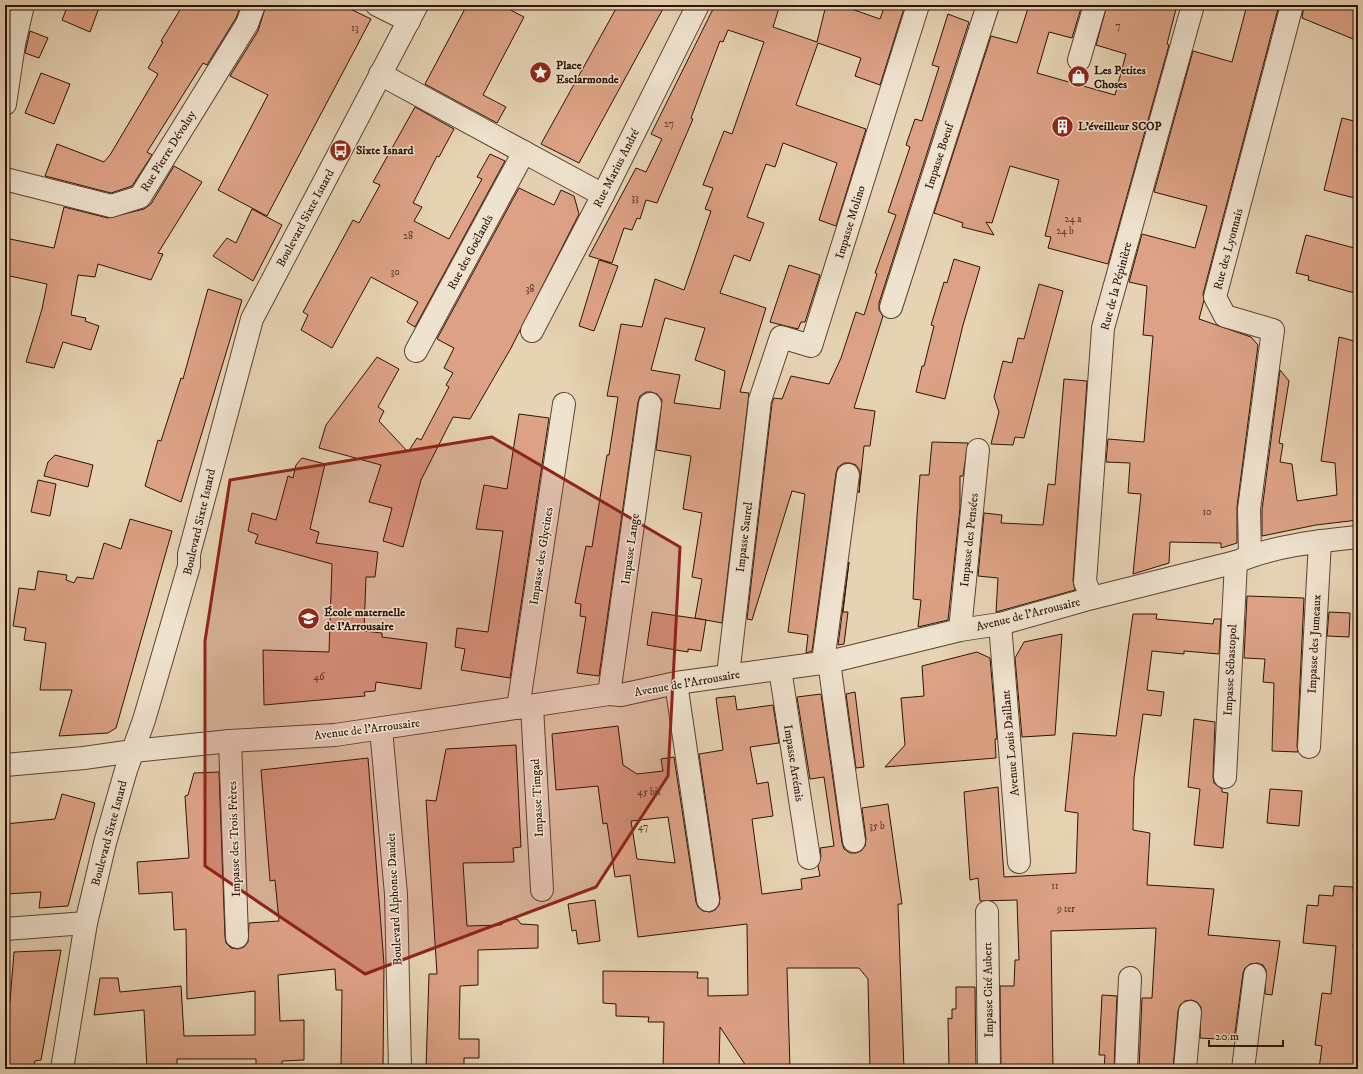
<svg xmlns="http://www.w3.org/2000/svg" width="1363" height="1074" font-family="'IM FELL DW Pica',serif">
<style>
.building{fill:#dda285;stroke:#2d1205;fill-rule:evenodd}
.lines{fill:none;stroke-linecap:round;stroke-linejoin:round}
.minor-casing{stroke:#5b4231;stroke-width:24}
.minor{stroke:#efe2ce;stroke-width:22}
.marked{fill:#8f2418;fill-opacity:0.2;stroke:#8f2418;stroke-width:3;stroke-linejoin:round}
.labels{text-anchor:middle;stroke-width:3;stroke-linejoin:round;paint-order:stroke}
.number-label{font-size:10px;fill:#593625}
.poi-label{font-size:12px;font-weight:bold;fill:#2d1205;stroke:#efe2ce;text-anchor:start}
.street-label{font-size:12px;fill:#2d1205;stroke:#efe2ce}
</style>
<rect width="100%" height="100%" fill="#e6d3b4"/>
<filter id="stains"><feTurbulence type="fractalNoise" baseFrequency=".005" numOctaves="4"/><feColorMatrix values="0 0 0 0 .2 0 0 0 0 .09 0 0 0 0 .02 0 0 0 .5 -.17"/></filter>
<radialGradient id="worn" r=".72"><stop offset=".6" stop-color="#630" stop-opacity="0"/><stop offset="1" stop-color="#630" stop-opacity=".3"/></radialGradient>
<g class="building">
<path d="M68,5H100L90,32L62,20Z"/>
<path d="M183,5H241L236,18L207,65L203,63L147,152L152,155L132,186L111,193L45,176L57,144L104,162L110,155L158,74L148,68L163,42L161,41Z"/>
<path d="M266,5H342L371,19L267,216L218,190L268,95L230,76L258,31Z"/>
<path d="M467,5H501L524,17L483,95L506,107L497,123L425,84Z"/>
<path d="M618,5H665L579,163L541,144Z"/>
<path d="M715,5H780L773,27L817,42L826,5H840L880,19L885,5H905L880,85L855,76L861,58L818,43L796,105L866,129L836,226L819,220L837,163L783,143L775,167L766,164L747,217L764,223L750,261L734,255L720,293L766,308L740,392L749,393L722,623L695,618L702,579L692,577L702,513L683,509L691,456L656,450L662,400L657,394L651,392H646L640,396L638,402L599,676L577,673L586,617L580,616L581,604L575,603L586,546L592,547L607,455H609L618,397L607,396L621,324L642,327L655,279L684,290L711,211L705,209L713,188L703,185L724,131L732,134L764,42L728,30L723,42L720,41L691,118L693,119L657,203L646,200L640,219L637,218L632,230L624,228L612,263L589,256L636,168L646,172L662,139L651,134ZM665,318L705,328L695,360L725,371L720,409L674,403L680,375L651,370Z"/>
<path d="M1029,5H1082L1072,38L1049,32L1037,73L1115,95L1126,54L1096,45L1107,5H1177L1167,44L1169,45L1108,264L1048,248L1051,237L1045,236L1059,180L1010,166L992,223L986,222L994,235L962,227L963,223L934,213L991,36L1017,43Z"/>
<path d="M1247,5H1279L1203,294L1204,300L1199,319L1251,337L1258,345L1237,507V543L1221,548V543L1170,542L1169,563L1133,574L1141,494L1128,493L1130,463L1106,462L1108,439L1144,442L1153,336L1143,335L1147,286L1129,282L1142,234L1195,248L1207,206L1154,192L1193,51L1232,62Z"/>
<path d="M1304,5H1337L1358,12V41L1302,18Z"/>
<path d="M948,14L969,22L879,303V310L883,316L854,408L875,411L870,446H864L859,493L860,476V471L856,465L850,463H844L838,467L836,473L812,651L806,653L808,635L788,632L805,494L792,491L752,620L747,619L772,403L774,398L782,399L791,376L829,384L841,358L856,312L864,315L877,274L875,273L896,215L888,212L910,147L906,145L915,119L922,121L939,67L932,65Z"/>
<path d="M30,31L48,38L39,58L25,53Z"/>
<path d="M41,73L70,84L54,124L25,113Z"/>
<path d="M415,107L454,129L439,157L437,156L413,203L422,207L414,221L449,239L482,179L477,177L490,154L505,161L415,327L407,322L418,302L371,277L332,348L301,330L308,315L303,312L353,220L359,223L380,185L373,182Z"/>
<path d="M1342,118L1358,122V199L1324,190Z"/>
<path d="M174,166L202,182L158,253L163,254L151,280L98,264L95,277L78,275L71,315L86,318L85,321L99,326L91,350L63,342L54,368L26,362L42,309L47,284L5,275V238L54,248L64,207L108,218L144,209L151,204Z"/>
<path d="M519,188L554,205L561,190L574,196L579,214L511,348L470,419L453,417L421,480L403,547L383,541L392,508L369,502L381,465L319,448L326,425L377,357L399,369L378,407L384,411L379,421L408,452L417,438L421,440L449,387L446,385L453,373L444,368L454,348L437,339Z"/>
<path d="M252,209L282,225L253,281L213,256L227,238L236,243Z"/>
<path d="M1306,235L1358,249V294L1308,280L1309,276L1296,273Z"/>
<path d="M954,259L980,267L963,325L945,399L916,392L922,366H924L934,326L931,325L944,282L947,283Z"/>
<path d="M599,260L618,266L594,331L579,326Z"/>
<path d="M789,265L820,275L805,322H801L798,329L770,322Z"/>
<path d="M1039,284L1063,291L1024,438L1015,437L1013,445L991,444L999,412L994,397L1003,361L1012,363L1018,338L1024,339Z"/>
<path d="M208,289L242,300L181,502L145,486L158,440L161,441L181,378L183,379Z"/>
<path d="M1339,337L1358,342V520L1316,525L1262,536V510L1280,370L1289,381L1279,443L1283,444L1280,462L1292,464L1297,501L1337,495L1335,463L1321,461Z"/>
<path d="M1064,379L1087,381L1073,581L1075,590L996,612L998,578L978,576L984,513L1002,515L1001,523L1043,525L1048,484L1055,485Z"/>
<path d="M519,414L549,418L510,678L461,670L465,649L455,647L457,628L488,632L503,531L476,529L484,485L507,489Z"/>
<path d="M932,442L968,443L963,476H960V508L948,620L918,627L921,600L913,599L917,516L920,475H929Z"/>
<path d="M55,455L93,465L88,487L44,476L48,462Z"/>
<path d="M302,458L325,464L310,529L319,532L316,543L378,552L375,577H366L364,631L382,633V637L427,643L421,689L376,682L375,691L364,692L365,696L264,705L263,650L329,652L332,564L255,543L258,535L248,531L252,513L276,520L288,476L293,478L296,465Z"/>
<path d="M38,480L56,484L50,516L31,512Z"/>
<path d="M130,519L172,531L116,728L108,733L59,736L72,690H40L46,643L24,640L26,628L13,626L19,588L35,590L38,571L67,575L66,580L74,583L77,577L93,579L104,543L121,549Z"/>
<path d="M849,562L843,612H848L844,644L838,645Z"/>
<path d="M1247,596L1304,598L1297,746L1298,752L1272,751L1274,683L1263,682L1265,659L1244,658Z"/>
<path d="M652,612L706,620L701,651L688,649V652L647,645Z"/>
<path d="M1329,612L1350,613L1349,637L1327,636Z"/>
<path d="M1133,614H1157L1156,619L1213,624L1214,619H1221L1219,654L1184,651V654L1152,651L1147,690L1164,692L1161,716L1143,714L1134,778L1133,830L1150,833L1147,885L1214,889L1208,935L1280,941L1272,995L1265,994L1266,970L1263,965L1257,963L1250,964L1245,968L1243,973L1234,1040L1200,1038L1201,1007L1197,1002L1191,1000L1185,1001L1180,1005L1178,1011L1173,1069H1139L1142,998H1152L1156,928L1051,931L1053,1069H1001L1000,986H1014L1015,960H1019L1017,900L980,901L978,878L970,880L964,792L998,787L1004,877L1076,873L1078,813L1065,811L1073,733L1116,736Z"/>
<path d="M1062,634L1055,735L1022,737L1015,658L1024,642Z"/>
<path d="M977,652L990,658L997,739H995L996,758L885,767L905,745L901,698L924,696L922,666Z"/>
<path d="M855,692L864,767L856,768L846,694Z"/>
<path d="M821,694L842,843L844,849L850,853H856L861,851L865,846L866,839L862,808L888,804L902,904H898L904,1069H870L868,979L859,968H787L790,1069H748L720,1027L719,1069H663L664,1022H648L649,1017L616,1016V1004L603,1003V971L698,972L697,978H708V996L748,995L747,924L638,937L630,875L615,877L607,823L603,824L598,786L556,790L552,734L618,726L623,765L637,774L663,771L661,759L674,757L696,902L698,907L703,911L710,912L715,910L719,905L720,898L699,754L723,750L716,698L735,696L737,710L773,705L779,743L750,747L757,784L768,782L773,816L752,819L762,894L802,889L801,879L820,876L818,866L821,856L820,848L834,846L824,777L810,779L797,697ZM668,817L675,863L637,859L631,821Z"/>
<path d="M1194,719L1215,722L1213,777L1214,783L1222,789V792L1228,793L1223,848L1194,845L1200,789L1188,787Z"/>
<path d="M516,745L521,847L513,848L514,862L463,863L467,926L501,925L508,919H517L521,924L538,925V948L478,950V985L460,986L459,1039H479V1058H464V1069H426L429,974H437L426,800L436,801L446,749Z"/>
<path d="M368,758L384,964L383,1069H341L342,990H336L335,969L278,975L280,1021L304,1020V1060L282,1061V1069H256V1059H177V1069H147L144,1010L94,1015L100,978H118L120,992L181,986L184,1036L255,1035V991L187,999L186,929L174,930L172,892L139,894L137,862L189,858L185,796L188,795L194,773L219,772L225,937L226,943L231,948L238,949L244,947L248,942L249,923L279,921L275,880L270,881L261,770Z"/>
<path d="M1270,789L1302,791L1299,826L1267,823Z"/>
<path d="M62,794L95,803L68,906L39,908L41,892L5,894V824L55,819Z"/>
<path d="M1334,886L1353,887V891L1358,892L1353,947H1358V1069H1319L1322,1046L1315,1045L1322,993L1331,994L1336,946L1303,943L1307,905L1318,906L1319,895L1333,896Z"/>
<path d="M595,900L600,941L578,944L576,930L572,931L568,904Z"/>
<path d="M61,950L41,1060L35,1061L33,1069H5V1003L10,1002L14,952Z"/>
<path d="M956,987H975L976,1069H949L948,1018L952,1019V1009H956Z"/>
<path d="M1102,995L1117,996L1114,1069L1104,1068L1105,1055H1099Z"/>
</g>
<g class="lines">
<defs>
<g id="minor">
<path d="M377,5L409,21"/>
<path d="M1079,60L1095,5"/>
<path d="M380,74L603,195"/>
<path d="M5,104L14,44L23,5"/>
<path d="M5,179L111,206L140,197L247,24L254,5"/>
<path d="M891,307L988,5"/>
<path d="M532,331L603,195L698,5"/>
<path d="M416,351L524,152"/>
<path d="M1250,556L1249,509L1273,330L1225,316L1215,297L1292,5"/>
<path d="M1092,598L1085,582L1103,328L1193,5"/>
<path d="M1000,624L1019,862"/>
<path d="M960,630L978,450"/>
<path d="M823,662L848,475"/>
<path d="M829,662L854,841"/>
<path d="M780,669L809,858"/>
<path d="M728,675L760,400L781,337L811,346L918,5"/>
<path d="M676,683L708,900"/>
<path d="M609,694L650,404"/>
<path d="M532,706L542,890"/>
<path d="M518,708L564,404"/>
<path d="M381,729L396,894L400,1069"/>
<path d="M230,741L237,937"/>
<path d="M1309,747L1320,541"/>
<path d="M5,765L84,758L133,751L230,741L335,735L609,694L621,695L676,683L829,662L960,630L1000,624L1092,598L1236,562C1273,546 1318,541 1358,537"/>
<path d="M1225,777L1236,562"/>
<path d="M987,912L989,1069"/>
<path d="M5,929L86,923"/>
<path d="M62,1069L86,923L105,843L126,770L144,720L189,566V554L252,319L417,5"/>
<path d="M1126,1069L1130,978"/>
<path d="M1185,1069L1190,1012"/>
<path d="M1243,1069L1255,975"/>
</g>
</defs>
<use href="#minor" class="minor-casing"/>
<use href="#minor" class="minor"/>
</g>
<path class="marked" d="M492,437L680,547L668,776L596,887L365,974L205,866V641L230,480Z"/>
<defs>
<symbol id="sight-disc" viewBox="-11 -11 22 22"><circle r="9.5" fill="#8f2418" stroke="#efe2ce"/><path d="M0-6L1.8-2.2L6-1.7L2.9 1.2L3.7 5.4L0 3.3L-3.7 5.4L-2.9 1.2L-6-1.7L-1.8-2.2Z" fill="#fff"/></symbol>
<symbol id="shop-disc" viewBox="-11 -11 22 22"><circle r="9.5" fill="#8f2418" stroke="#efe2ce"/><path d="M-5-2.5h2.3a2.7 3.5 0 0 1 5.4 0H5L5.5 6h-11ZM-1.5-2.5h3a1.5 2.3 0 0 0-3 0Z" fill="#fff"/></symbol>
<symbol id="building-disc" viewBox="-11 -11 22 22"><circle r="9.5" fill="#8f2418" stroke="#efe2ce"/><path d="M-4-6H4V6H1V3H-1V6H-4ZM-2.5-4.3h1.7v1.8h-1.7ZM.8-4.3h1.7v1.8H.8ZM-2.5-1h1.7V.8h-1.7ZM.8-1h1.7V.8H.8Z" fill="#fff"/></symbol>
<symbol id="bus-disc" viewBox="-11 -11 22 22"><circle r="9.5" fill="#8f2418" stroke="#efe2ce"/><path d="M-5-6H5V4H4V6H2V4H-2V6H-4V4H-5ZM-3.5-4V0h7V-4ZM-3.5 1.2v1.5H-2V1.2ZM2 1.2v1.5H3.5V1.2Z" fill="#fff"/></symbol>
<symbol id="school-disc" viewBox="-11 -11 22 22"><circle r="9.5" fill="#8f2418" stroke="#efe2ce"/><path d="M0-5L7-2L0 1L-7-2ZM-4 1L0 2.5L4 1V4Q0 6-4 4Z" fill="#fff"/></symbol>
</defs>
<g fill-rule="evenodd">
<use href="#sight-disc" x="528" y="60" width="25" height="25"/>
<use href="#shop-disc" x="1066" y="64" width="25" height="25"/>
<use href="#building-disc" x="1050" y="114" width="25" height="25"/>
<use href="#bus-disc" x="328" y="138" width="25" height="25"/>
<use href="#school-disc" x="296" y="606" width="25" height="25"/>
</g>
<g class="labels">
<g class="number-label">
<text x="1118" y="29">7</text>
<text x="355" y="31">13</text>
<text x="669" y="127">27</text>
<text x="635" y="201">33</text>
<text x="1073" y="222">24 a</text>
<text x="1065" y="234">24 b</text>
<text x="408" y="239">28</text>
<text x="395" y="275">30</text>
<text x="530" y="292">38</text>
<text x="1207" y="515">10</text>
<text x="319" y="680">46</text>
<text x="649" y="795">45 bis</text>
<text x="877" y="829">35 b</text>
<text x="643" y="830">47</text>
<text x="1055" y="889">11</text>
<text x="1066" y="912">9 ter</text>
</g>
<g class="poi-label">
<text x="556" y="69">Place<tspan x="556" dy="14">Esclarmonde</tspan></text>
<text x="1094" y="74">Les Petites<tspan x="1094" dy="14">Choses</tspan></text>
<text x="1078" y="130">L'éveilleur SCOP</text>
<text x="356" y="154">Sixte Isnard</text>
<text x="324" y="616">École maternelle<tspan x="324" dy="14">de l'Arrousaire</tspan></text>
</g>
<g class="street-label">
<text transform="translate(168 151) rotate(-58)" y="4">Rue Pierre Dévoluy</text>
<text transform="translate(939 156) rotate(-72)" y="4">Impasse Boeuf</text>
<text transform="translate(616 168) rotate(-63)" y="4">Rue Marius André</text>
<text transform="translate(305 218) rotate(-62)" y="4">Boulevard Sixte Isnard</text>
<text transform="translate(850 222) rotate(-73)" y="4">Impasse Molino</text>
<text transform="translate(1228 249) rotate(-75)" y="4">Rue des Lyonnais</text>
<text transform="translate(470 252) rotate(-62)" y="4">Rue des Goëlands</text>
<text transform="translate(1116 286) rotate(-75)" y="4">Rue de la Pépinière</text>
<text transform="translate(199 522) rotate(-77)" y="4">Boulevard Sixte Isnard</text>
<text transform="translate(744 537) rotate(-83)" y="4">Impasse Saurel</text>
<text transform="translate(969 540) rotate(-84)" y="4">Impasse des Pensées</text>
<text transform="translate(630 549) rotate(-82)" y="4">Impasse Lange</text>
<text transform="translate(541 556) rotate(-81)" y="4">Impasse des Glycines</text>
<text transform="translate(1028 614) rotate(-14)" y="4">Avenue de l'Arrousaire</text>
<text transform="translate(1314 644) rotate(-87)" y="4">Impasse des Jumeaux</text>
<text transform="translate(1230 670) rotate(-87)" y="4">Impasse Sébastopol</text>
<text transform="translate(687 683) rotate(-10)" y="4">Avenue de l'Arrousaire</text>
<text transform="translate(367 729) rotate(-7)" y="4">Avenue de l'Arrousaire</text>
<text transform="translate(1010 743) rotate(-95)" y="4">Avenue Louis Daillant</text>
<text transform="translate(794 763) rotate(81)" y="4">Impasse Artémis</text>
<text transform="translate(537 798) rotate(-93)" y="4">Impasse Timgad</text>
<text transform="translate(109 833) rotate(-75)" y="4">Boulevard Sixte Isnard</text>
<text transform="translate(234 839) rotate(-92)" y="4">Impasse des Trois Frères</text>
<text transform="translate(394 899) rotate(-93)" y="4">Boulevard Alphonse Daudet</text>
<text transform="translate(988 990) rotate(-91)" y="4">Impasse Cité Aubert</text>
</g>
</g>
<rect width="1363" height="1074" fill="none" stroke="#e6d3b4" stroke-width="20"/>
<rect x="6" y="6" width="1351" height="1062" fill="none" stroke="#2d1205" stroke-width="2"/>
<rect x="10" y="10" width="1343" height="1054" fill="none" stroke="#2d1205"/>
<path d="M1209 1040v6h74v-6" fill="none" stroke="#2d1205" stroke-width="2"/>
<text x="1215" y="1040" font-size="12" fill="#2d1205" stroke="#efe2ce" stroke-width="3" paint-order="stroke">20 m</text>
<rect width="100%" height="100%" filter="url(#stains)"/>
<rect width="100%" height="100%" fill="url(#worn)"/>
</svg>
